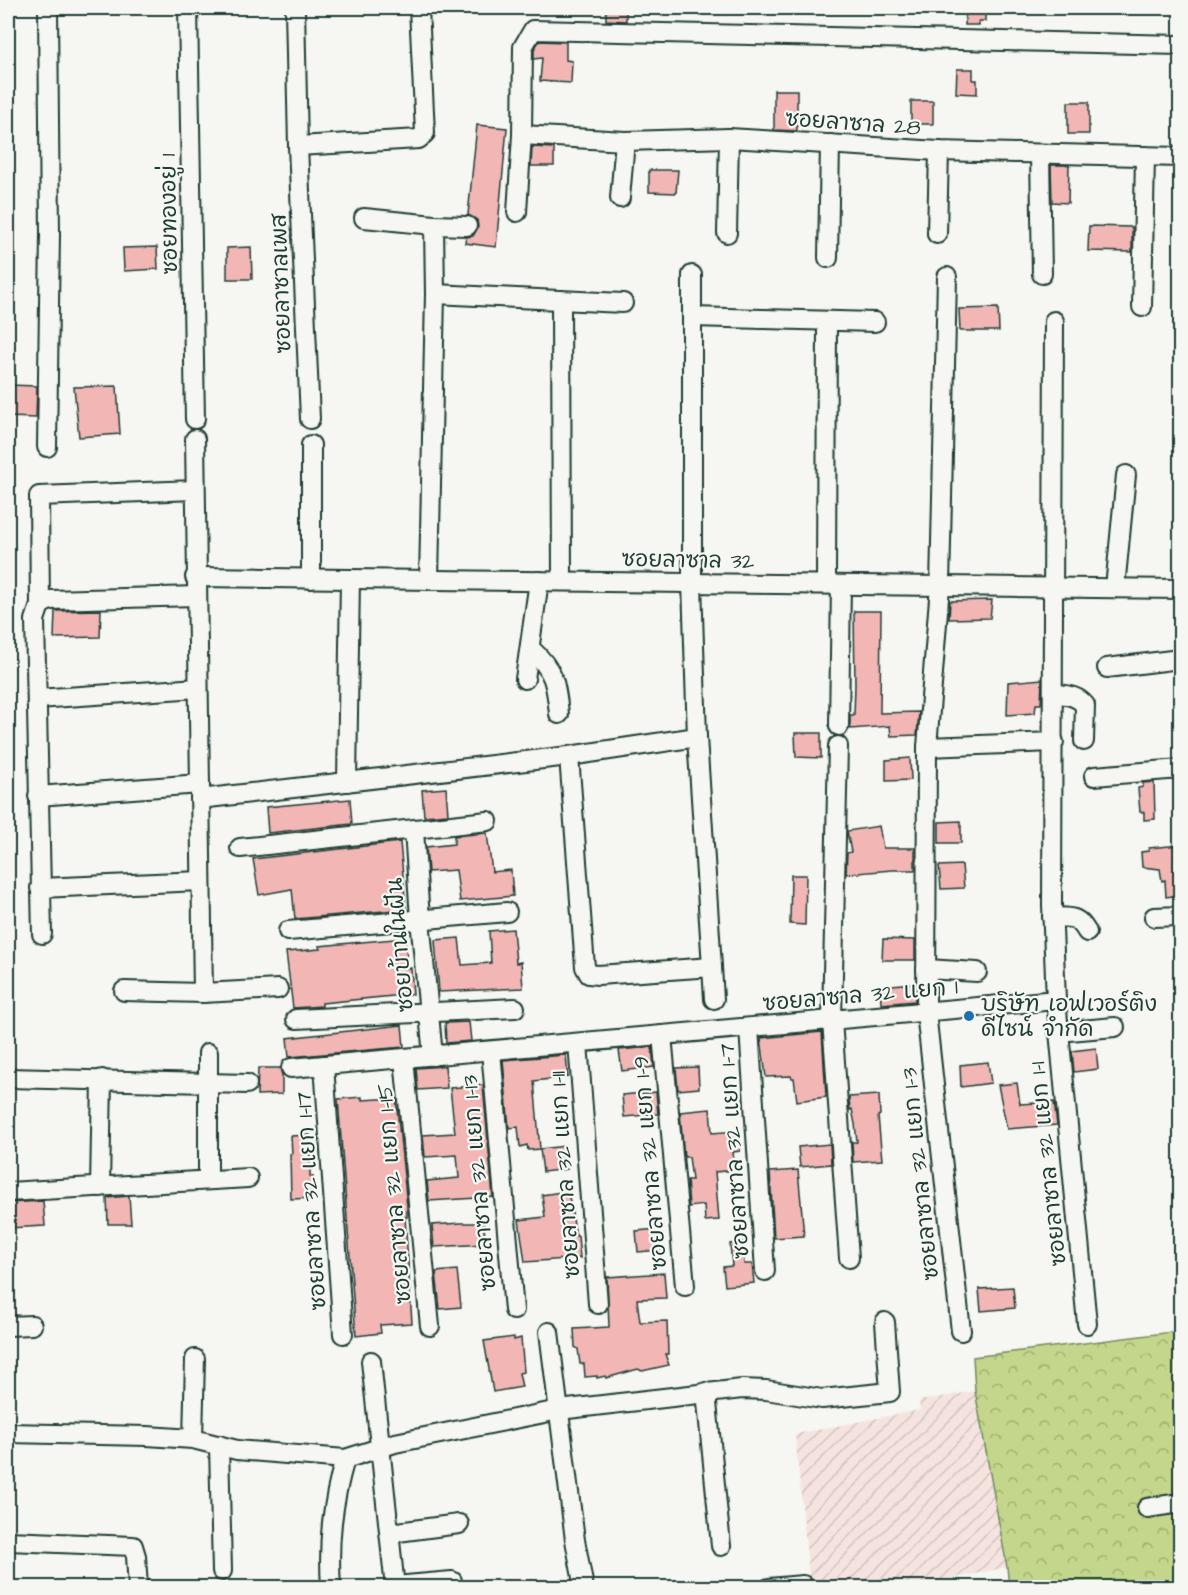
<svg xmlns="http://www.w3.org/2000/svg" width="1188" height="1595" font-family="'Architects Daughter','Playpen Sans Thai',sans-serif">
<style>
.industrial{fill:url(#industrial-furrows)}
.forest{fill:url(#forest-crowns);stroke:#728a60;stroke-width:1.5}
.building{fill:#f2b6b4;stroke:#1f3d34;stroke-width:1.5}
.lines{fill:none;stroke-linecap:round;stroke-linejoin:round}
.minor-casing{stroke:#1f3d34;stroke-width:22}
.minor{stroke:#f6f6f2;stroke-width:18}
.poi-dot{fill:#1f6fb2;stroke:#f6f6f2;stroke-width:2}
.labels{text-anchor:middle;stroke-width:4.5;stroke-linejoin:round;paint-order:stroke}
.street-label{font-size:22px;fill:#1f3d34;stroke:#f6f6f2}
.poi-label{font-size:22px;fill:#1f3d34;stroke:#f6f6f2;text-anchor:start}
</style>
<defs>
<pattern id="industrial-furrows" width="10" height="10" patternUnits="userSpaceOnUse" patternTransform="scale(1.5)"><rect width="10" height="10" fill="#f5e3df"/><path d="M-1 1l2-2M0 10L10 0M9 11l2-2" fill="none" stroke="#d2c4c0"/></pattern>
<pattern id="forest-crowns" width="20" height="18" patternUnits="userSpaceOnUse" patternTransform="scale(1.5)"><rect width="20" height="18" fill="#c4d68b"/><path d="M2 6a3 3 0 1 1 6 0M12 15a3 3 0 1 1 6 0" fill="none" stroke="#9faf72"/></pattern>
</defs>
<rect width="100%" height="100%" fill="#f6f6f2"/>
<filter id="ink" filterUnits="userSpaceOnUse"><feTurbulence type="fractalNoise" baseFrequency=".0167" numOctaves="2"/><feDisplacementMap in="SourceGraphic" scale="12" xChannelSelector="R" yChannelSelector="G"/><feConvolveMatrix kernelMatrix="1 2 1 2 8 2 1 2 1" color-interpolation-filters="sRGB"/></filter>
<g filter="url(#ink)">
<path class="industrial" d="M975,1391L1007,1567L913,1587H810L795,1434L920,1410L919,1401Z"/>
<path class="forest" d="M1180,1331V1587H1009L1007,1567L975,1391L973,1357Z"/>
<g class="building">
<path d="M606,8H626V21L606,20Z"/>
<path d="M966,8H985V21H979V25H965Z"/>
<path d="M539,41L566,42V60L572,61L571,83L540,81L542,58L534,59V50Z"/>
<path d="M957,69H973V80H977V94L956,93Z"/>
<path d="M774,90H797V131L774,130Z"/>
<rect x="911" y="101" width="22" height="23"/>
<rect x="1068" y="102" width="21" height="32"/>
<path d="M477,125L507,128L496,247L465,243L466,237L473,236L478,227L477,220L468,215Z"/>
<path d="M532,147L554,148V166H531Z"/>
<path d="M1051,165H1069L1068,203L1052,202Z"/>
<path d="M649,170H678L676,193L649,192Z"/>
<path d="M1089,226L1132,227V252L1088,251Z"/>
<path d="M157,247L158,269L124,271L123,248Z"/>
<path d="M251,247L252,279H227V248Z"/>
<path d="M998,308L999,331H960L959,309Z"/>
<path d="M8,385L37,386L36,418L8,417Z"/>
<path d="M117,386L120,434L79,437L74,387Z"/>
<path d="M992,600L990,618L949,619L950,601Z"/>
<path d="M101,610L100,637L54,638L55,611Z"/>
<path d="M854,611H881L880,713L919,712L917,735L891,736L890,726L850,729V715H854L855,686Z"/>
<path d="M1042,679L1041,704H1036L1035,713L1007,715L1008,682Z"/>
<path d="M795,733H821V758L796,757Z"/>
<path d="M910,758L911,780L886,781V760Z"/>
<path d="M1154,782L1155,819L1144,820V812H1140L1138,788L1143,787V783Z"/>
<path d="M446,788L448,814L424,816L422,790Z"/>
<path d="M350,799L352,824L268,833L266,807Z"/>
<path d="M961,821V843H939V822Z"/>
<path d="M879,826L883,848H915V870H892L846,874L847,853L851,852L847,831Z"/>
<path d="M487,833L492,872L511,870L513,896L460,901L456,870L428,872L426,847L454,844V836Z"/>
<path d="M400,842L406,909L295,919L292,889L259,895L253,859Z"/>
<path d="M1180,845V895L1166,897L1165,880L1162,881L1160,869L1142,867L1141,852L1149,851V848Z"/>
<path d="M962,865L964,888L941,889L939,866Z"/>
<path d="M791,875H806L805,925L790,924Z"/>
<path d="M513,929L516,963L521,962L523,988L439,992L435,940L459,938L462,965L491,963L489,931Z"/>
<path d="M405,938L408,968H411L413,994L322,1003V1006L293,1008L286,952L320,949L319,946Z"/>
<path d="M883,939L915,940V960H882Z"/>
<path d="M915,983V1001L881,1004L880,986Z"/>
<path d="M469,1022L471,1041L446,1043L445,1023Z"/>
<path d="M402,1025L404,1047L289,1057L287,1038Z"/>
<path d="M822,1032L826,1097L797,1101L794,1078H792L791,1076L766,1077L761,1038Z"/>
<path d="M652,1047L654,1067L622,1071L619,1050Z"/>
<path d="M1096,1048L1098,1069L1074,1072L1072,1051Z"/>
<path d="M566,1055L568,1077L534,1081L540,1149L528,1150L527,1145L520,1147L518,1127L509,1128L503,1060Z"/>
<path d="M988,1062L991,1083L961,1087L960,1065Z"/>
<path d="M445,1066L447,1088L418,1090L416,1068Z"/>
<path d="M698,1067L699,1088L678,1090L676,1068Z"/>
<path d="M258,1068H280L282,1075V1094L257,1095Z"/>
<path d="M1017,1083L1020,1104L1054,1102L1057,1125L1007,1129L998,1085Z"/>
<path d="M483,1085L493,1197L429,1201L427,1181L459,1178L457,1155L425,1157L423,1135L455,1133L450,1088Z"/>
<path d="M656,1092L658,1114L624,1117L622,1095Z"/>
<path d="M879,1095L880,1115L878,1116L882,1160L853,1162L852,1142H857L855,1124L852,1109L850,1110L849,1097Z"/>
<path d="M362,1097V1100L396,1098L407,1206V1217H405L412,1323L380,1325L381,1333L356,1336L338,1099Z"/>
<path d="M710,1109L712,1133L738,1131L740,1151L733,1152L735,1170L715,1172L719,1220L705,1221L704,1205L689,1207L687,1180H692L689,1157H684L680,1112Z"/>
<path d="M310,1135V1176H313L314,1198L291,1199L290,1154H292L291,1136Z"/>
<path d="M830,1144L831,1164L800,1167L798,1147Z"/>
<path d="M565,1146L567,1169L543,1172L540,1149Z"/>
<path d="M798,1170L804,1236L774,1238L770,1172Z"/>
<path d="M568,1191L576,1236H578L580,1258L525,1262L519,1220L545,1217L542,1195Z"/>
<path d="M129,1196L131,1224H108L107,1198Z"/>
<path d="M43,1201L45,1226L8,1228V1203Z"/>
<path d="M461,1223H484L485,1244L434,1247L432,1225Z"/>
<path d="M658,1229L660,1250L638,1252L636,1231Z"/>
<path d="M743,1242L744,1264H752L754,1283L725,1286L723,1267L732,1266L730,1244Z"/>
<path d="M457,1270L461,1307L440,1309L436,1272Z"/>
<path d="M664,1273L666,1298L637,1299L640,1322L667,1321L668,1354H665L669,1365L642,1371L638,1369L606,1378L605,1376L597,1378V1376L585,1377L584,1364H580L578,1349L575,1347L574,1329L609,1327L607,1277Z"/>
<path d="M1013,1287L1015,1308L981,1311L979,1289Z"/>
<path d="M514,1337V1340L521,1338L524,1372L519,1373L522,1387L493,1392L484,1341Z"/>
</g>
<g class="lines">
<defs>
<g id="minor">
<path d="M188,8L195,419"/>
<path d="M295,8L298,146L419,139L425,133L419,8"/>
<path d="M522,135L625,141L729,138L939,151L1180,157"/>
<path d="M298,146L310,419"/>
<path d="M1040,154L1042,274"/>
<path d="M620,198L625,141"/>
<path d="M517,212L522,135L523,47L533,30L1180,45"/>
<path d="M364,218L434,225L435,294L429,580"/>
<path d="M434,225L467,226"/>
<path d="M727,233L729,138"/>
<path d="M937,234L939,151"/>
<path d="M828,258L830,144"/>
<path d="M692,275V583L697,737L712,967"/>
<path d="M947,277L940,586L927,747L926,1012L961,1331"/>
<path d="M435,294L623,303"/>
<path d="M561,300L562,581"/>
<path d="M1142,307L1145,156"/>
<path d="M693,317L875,322"/>
<path d="M47,447L50,234L48,8"/>
<path d="M195,577L1180,589"/>
<path d="M311,579V445"/>
<path d="M826,584L827,321"/>
<path d="M1115,588L1126,475"/>
<path d="M40,605L50,600L197,596"/>
<path d="M531,649C554,670 556,683 559,714"/>
<path d="M1107,668L1180,659"/>
<path d="M525,679L539,581"/>
<path d="M1053,693C1065,695 1077,695 1085,705L1084,741"/>
<path d="M37,699L198,688"/>
<path d="M839,726L841,585"/>
<path d="M838,746L832,1020L849,1258"/>
<path d="M927,747L1054,742"/>
<path d="M569,756L585,967L589,974L598,975L712,967L714,999"/>
<path d="M1094,776L1180,769"/>
<path d="M347,782L350,579"/>
<path d="M38,796L200,784"/>
<path d="M200,799L569,756L697,737"/>
<path d="M414,830L420,919L433,1056"/>
<path d="M240,848L488,821"/>
<path d="M40,888L201,881"/>
<path d="M1052,917C1071,918 1077,915 1087,932"/>
<path d="M1154,917L1180,916"/>
<path d="M288,931L507,912"/>
<path d="M42,934L35,620L40,605L39,496L195,490"/>
<path d="M926,969L977,972"/>
<path d="M124,991L203,993L195,439"/>
<path d="M203,993L278,989"/>
<path d="M1056,1000L1087,1324"/>
<path d="M296,1019L515,1008"/>
<path d="M749,1028L765,1271"/>
<path d="M1058,1032L1115,1027"/>
<path d="M662,1035L685,1286"/>
<path d="M578,1043L598,1304"/>
<path d="M491,1051L514,1310"/>
<path d="M208,1053V1180"/>
<path d="M404,1059L430,1326"/>
<path d="M324,1065L343,1334"/>
<path d="M291,1068L1056,1000L1052,905L1054,321"/>
<path d="M8,1078L247,1084"/>
<path d="M100,1187L102,1079"/>
<path d="M8,1192L248,1178"/>
<path d="M8,1326L32,1325"/>
<path d="M549,1332L575,1540L584,1588"/>
<path d="M371,1361L395,1588"/>
<path d="M706,1392L721,1546"/>
<path d="M8,1433L147,1436L193,1439L237,1450L345,1459L395,1443L559,1410L742,1389L766,1390L822,1399L890,1392L885,1322"/>
<path d="M193,1439L195,1359"/>
<path d="M219,1445L222,1571"/>
<path d="M1147,1508L1180,1503"/>
<path d="M390,1533L459,1524"/>
<path d="M8,1541L133,1546L136,1556L138,1588"/>
<path d="M395,1586L452,1581"/>
<path d="M331,1588C328,1541 332,1504 345,1459"/>
<path d="M769,1588L803,1585"/>
</g>
</defs>
<use href="#minor" class="minor-casing"/>
<use href="#minor" class="minor"/>
</g>
</g>
<circle class="poi-dot" cx="969" cy="1016" r="6"/>
<g class="labels">
<g class="street-label">
<text transform="translate(853 122) rotate(4)" y="8">ซอยลาซาล 28</text>
<text transform="translate(168 214) rotate(-91)" y="8">ซอยทองอยู่ 1</text>
<text transform="translate(280 284) rotate(-92)" y="8">ซอยลาซาลเพส</text>
<text transform="translate(688 559) rotate(1)" y="8">ซอยลาซาล 32</text>
<text transform="translate(399 945) rotate(-95)" y="8">ซอยบ้านในฝัน</text>
<text transform="translate(860 994) rotate(-5)" y="8">ซอยลาซาล 32 แยก 1</text>
<text transform="translate(733 1151) rotate(-94)" y="8">ซอยลาซาล 32 แยก 1-7</text>
<text transform="translate(649 1163) rotate(-95)" y="8">ซอยลาซาล 32 แยก 1-9</text>
<text transform="translate(1047 1164) rotate(-96)" y="8">ซอยลาซาล 32 แยก 1-1</text>
<text transform="translate(919 1174) rotate(-96)" y="8">ซอยลาซาล 32 แยก 1-3</text>
<text transform="translate(564 1175) rotate(-94)" y="8">ซอยลาซาล 32 แยก 1-11</text>
<text transform="translate(478 1183) rotate(-95)" y="8">ซอยลาซาล 32 แยก 1-13</text>
<text transform="translate(393 1194) rotate(-95)" y="8">ซอยลาซาล 32 แยก 1-15</text>
<text transform="translate(310 1201) rotate(-94)" y="8">ซอยลาซาล 32 แยก 1-17</text>
</g>
<g class="poi-label">
<text x="981" y="1011">บริษัท เอฟเวอร์ติง<tspan x="981" dy="25">ดีไซน์ จำกัด</tspan></text>
</g>
</g>
<rect width="1188" height="1595" fill="none" stroke="#f6f6f2" stroke-width="30"/>
<rect x="15" y="15" width="1158" height="1565" fill="none" stroke="#1f3d34" stroke-width="2" filter="url(#ink)"/>
</svg>
